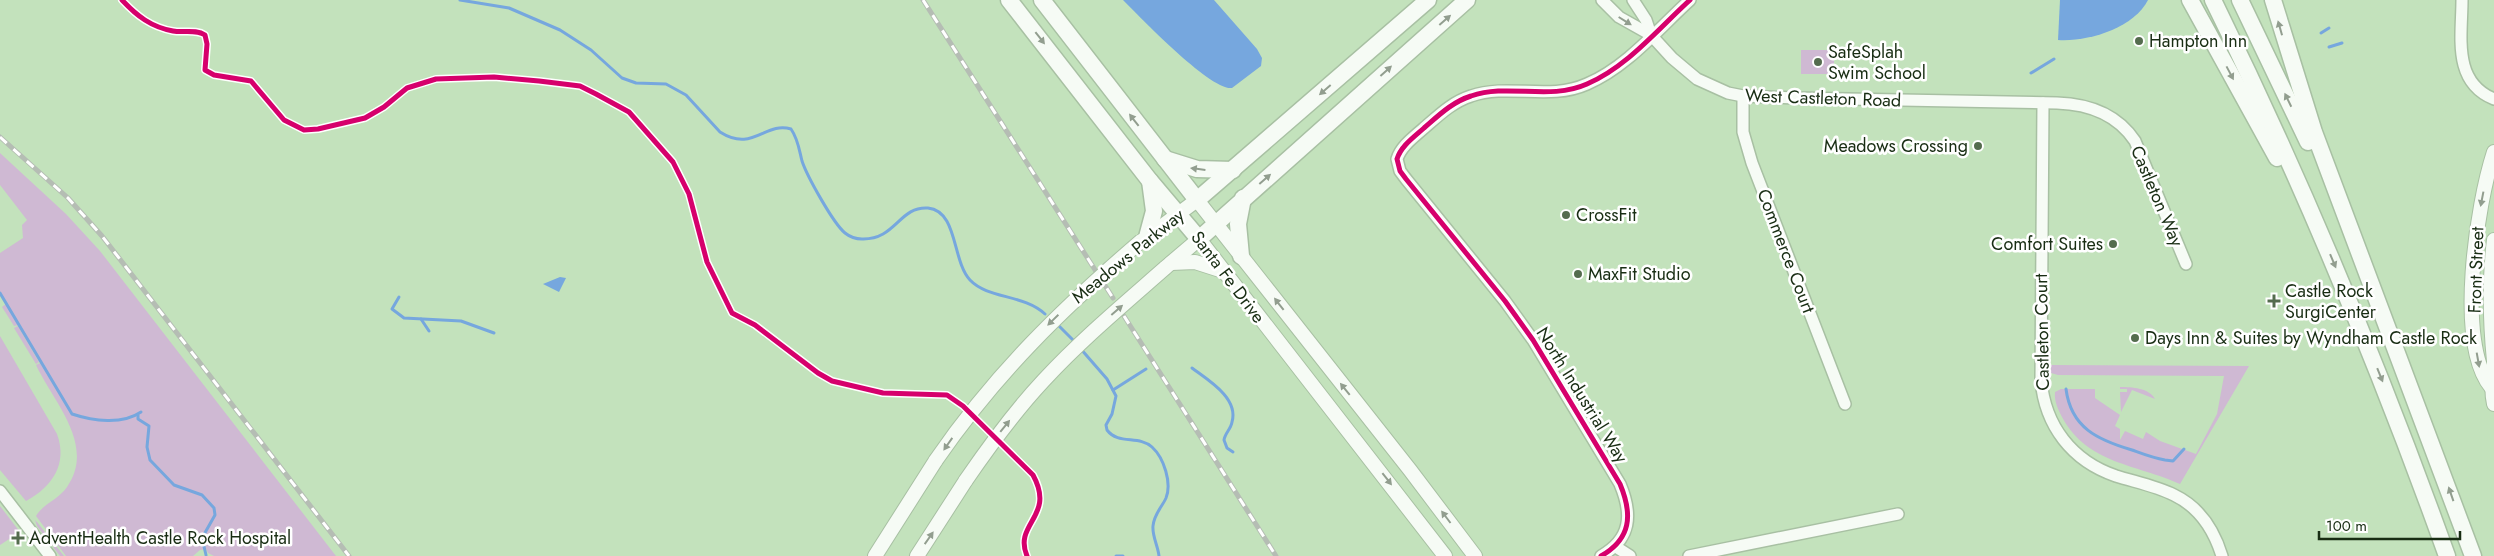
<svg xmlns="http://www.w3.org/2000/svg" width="2494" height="556" font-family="Jost,sans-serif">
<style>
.green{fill:#cfb9d3}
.water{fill:#76a7de}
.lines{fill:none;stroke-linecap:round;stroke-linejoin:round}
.stream{stroke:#76a7de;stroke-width:3}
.minor-casing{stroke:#a8c0a3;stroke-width:14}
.major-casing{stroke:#a8c0a3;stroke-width:16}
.highway-casing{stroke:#a8c0a3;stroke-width:19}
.minor{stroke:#f6fbf5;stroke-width:11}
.major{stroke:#f6fbf5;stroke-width:14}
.highway{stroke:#f6fbf5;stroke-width:16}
.rail-casing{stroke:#b5bdb4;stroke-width:5}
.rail{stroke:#fff;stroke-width:3;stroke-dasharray:9;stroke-linecap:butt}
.major-bridge-casing{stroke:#a8c0a3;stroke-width:16;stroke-linecap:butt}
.major-bridge{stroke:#f6fbf5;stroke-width:14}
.cycleway-casing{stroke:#fff;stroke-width:8}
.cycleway{stroke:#d6006c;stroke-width:5}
.oneway{fill:#929e8f}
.poi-dot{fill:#546c4e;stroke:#fff;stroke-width:2}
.labels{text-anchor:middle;stroke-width:5;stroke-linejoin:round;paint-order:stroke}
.poi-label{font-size:18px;fill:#182d13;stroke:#fff;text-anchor:start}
.street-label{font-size:18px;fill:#182d13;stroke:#fff}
</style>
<rect width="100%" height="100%" fill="#c3e2bc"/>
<g class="green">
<rect x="1801" y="50" width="33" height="24"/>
<path d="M0,153L66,214L100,251L336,556H214L208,553L206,549L200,550L193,556H66L36,516C43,504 59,499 67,487C96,445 54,403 36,365L40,363L45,371L0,292V253L23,238L22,225L27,220L0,185Z"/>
<path d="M6,304L18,325L14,326L2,307Z"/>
<path d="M18,326L39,362L36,364L14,328Z"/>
<path d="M0,336L57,434C68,464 52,487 26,501L0,470Z"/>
<path d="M2051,365L2249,366L2180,484C2136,464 2087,464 2062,417C2058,409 2054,401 2055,392L2061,389H2095V398L2120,415L2115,426L2120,429V440L2125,431L2143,439L2146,432L2160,441L2196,454L2217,414L2224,376L2058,375L2051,373Z"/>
<path d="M2120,387C2132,387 2149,388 2155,399L2132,390L2121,412L2120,392H2127V389H2120Z"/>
<path d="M0,506L20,532L0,545Z"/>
<path d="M35,520L37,522L64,556H60L53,547L54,546L51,545L37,526Z"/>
</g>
<g class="water">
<path d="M1123,0H1214L1257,49L1262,58L1261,66L1232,88C1211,91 1140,17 1123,0Z"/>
<path d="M2060,0H2148C2134,28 2088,42 2058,40Z"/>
<path d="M560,277L566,278L559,292L543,284Z"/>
</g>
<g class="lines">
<g class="stream">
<path d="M460,0L509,8L560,30L591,50L622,78L636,83L666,84L686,95L720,132C753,153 765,121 791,129C798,139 799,149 802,161C807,176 833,223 845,233C850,237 855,239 862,239C896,240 899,206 928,208C958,211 952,261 970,280C988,299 1023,294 1045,314"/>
<path d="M2321,33L2329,28"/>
<path d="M2329,47L2342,43"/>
<path d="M2031,73L2054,59"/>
<path d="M0,293L72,414C93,421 122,425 141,412"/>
<path d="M399,297L392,309L404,318L461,321L494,333"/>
<path d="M421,319L429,331"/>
<path d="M1057,324L1076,343"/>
<path d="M1080,348L1107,379L1116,396L1112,414L1106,425L1107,430C1118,445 1139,435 1152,447C1164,458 1172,483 1166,498C1162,507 1154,514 1153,526C1152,536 1158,546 1159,556"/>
<path d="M1192,368C1208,380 1239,398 1232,422C1231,429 1225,433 1224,440L1227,448L1233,452"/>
<path d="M2066,389C2071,428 2098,440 2132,450C2143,454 2153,458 2165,460L2173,461L2184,449"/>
<path d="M1113,390L1146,369"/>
<path d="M138,415V419L149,426L147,447L150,460L174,485L202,495L214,508L215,515L202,538L206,555"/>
<path d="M1116,556H1123"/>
</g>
<defs>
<g id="minor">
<path d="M1602,0L1619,17L1651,35"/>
<path d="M1633,0L1646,20L1651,35L1672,58L1697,79L1728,93L1743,96L1795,98L2057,103C2088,104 2117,114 2135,141L2186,264"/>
<path d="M2462,0C2462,36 2452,82 2494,99"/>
<path d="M1743,96V132L1752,163L1845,404"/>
<path d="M2043,103L2041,380C2045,426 2072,461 2116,476C2135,482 2156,486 2174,495C2199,507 2214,530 2222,556"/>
<path d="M0,491L50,556"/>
<path d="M1616,547L1630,556"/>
<path d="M1601,556C1631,539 1633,515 1620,484L1533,340L1505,301L1406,179L1400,171L1397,159C1401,146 1414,137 1424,128C1438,116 1452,102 1471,96C1509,83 1549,101 1587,84C1627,67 1658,29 1690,0"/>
<path d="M1689,556L1898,514"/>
</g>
<g id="major">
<path d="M2494,240C2489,281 2490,320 2494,361C2494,377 2490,387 2494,404"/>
<path d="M1142,241L1197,200L1410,470L1475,556"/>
<path d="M1171,263L1195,262L1223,271"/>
<path d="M1165,268L1199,239L1445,556"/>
<path d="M2491,387C2455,343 2477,204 2494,152"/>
<path d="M875,556L936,460"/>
<path d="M917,556L966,480"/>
</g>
<g id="highway">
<path d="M1009,0L1150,181L1199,239L1467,0"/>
<path d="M1042,0L1197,200L1428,0"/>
<path d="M2190,0L2277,158"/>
<path d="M2213,0C2302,181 2379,366 2447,556"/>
<path d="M2240,0L2308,142"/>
<path d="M2273,0L2314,132L2473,556"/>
<path d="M1165,159L1197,169L1233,170"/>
<path d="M1147,237L1154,211L1150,181"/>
<path d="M1241,256L1238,224L1243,198"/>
</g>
</defs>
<use href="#minor" class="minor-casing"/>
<use href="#major" class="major-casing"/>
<use href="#highway" class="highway-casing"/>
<use href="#minor" class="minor"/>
<use href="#major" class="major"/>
<use href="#highway" class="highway"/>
<defs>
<g id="rail">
<path d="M923,0L1113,298"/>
<path d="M0,137L68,198L102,236L349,556"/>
<path d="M1124,316L1276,556"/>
</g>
</defs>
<use href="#rail" class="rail-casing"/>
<use href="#rail" class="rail"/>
<defs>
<g id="major-bridge">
<path d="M936,460C996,373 1062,309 1141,241"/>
<path d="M966,480C990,445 1015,411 1044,380C1081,340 1124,304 1165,268"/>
</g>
</defs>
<use href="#major-bridge" class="major-bridge-casing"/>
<use href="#major-bridge" class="major-bridge"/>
<defs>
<g id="cycleway">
<path d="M122,0C137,16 151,27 173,31C183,33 196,29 205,35L207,44L205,70L214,75L251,81L284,120L304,130L318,129L365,118L384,107L407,88L436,79L494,77L539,81L580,86L596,94L629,112L673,162L689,194L707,262L732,313L755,325L818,373L832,381L883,393L947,395L963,406L1033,475C1056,517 1013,523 1027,556"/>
<path d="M1601,556C1631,539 1633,515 1620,484L1533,340L1505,301L1406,179L1400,171L1397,159C1401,146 1414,137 1424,128C1438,116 1452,102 1471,96C1509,83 1549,101 1587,84C1627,67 1658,29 1690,0"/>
</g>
</defs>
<use href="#cycleway" class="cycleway-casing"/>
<use href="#cycleway" class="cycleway"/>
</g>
<defs><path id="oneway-solid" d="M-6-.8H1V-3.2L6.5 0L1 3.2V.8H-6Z" transform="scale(1.25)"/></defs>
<g class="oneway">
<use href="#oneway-solid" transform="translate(1445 20) rotate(-41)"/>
<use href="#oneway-solid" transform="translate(1625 21) rotate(32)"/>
<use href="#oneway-solid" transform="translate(2280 28) rotate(-106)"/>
<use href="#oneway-solid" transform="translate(1040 38) rotate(52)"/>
<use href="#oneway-solid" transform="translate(1386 71) rotate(-42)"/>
<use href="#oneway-solid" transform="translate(2230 73) rotate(62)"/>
<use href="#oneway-solid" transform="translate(1325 90) rotate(139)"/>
<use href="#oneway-solid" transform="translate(2288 100) rotate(-116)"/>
<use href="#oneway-solid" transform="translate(1134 120) rotate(-128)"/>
<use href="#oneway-solid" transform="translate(1198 169) rotate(-173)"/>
<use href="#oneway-solid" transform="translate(1265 179) rotate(-41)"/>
<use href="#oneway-solid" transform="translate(2482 199) rotate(101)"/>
<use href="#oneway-solid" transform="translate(2333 261) rotate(67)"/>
<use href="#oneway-solid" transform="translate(1279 304) rotate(-128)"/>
<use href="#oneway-solid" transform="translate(1117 310) rotate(-41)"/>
<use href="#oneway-solid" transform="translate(1053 320) rotate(136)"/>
<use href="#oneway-solid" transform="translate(2478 360) rotate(80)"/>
<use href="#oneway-solid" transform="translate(2380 375) rotate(68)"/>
<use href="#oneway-solid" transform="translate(1345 389) rotate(-129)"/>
<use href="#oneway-solid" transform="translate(1005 426) rotate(-51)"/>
<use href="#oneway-solid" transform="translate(948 444) rotate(125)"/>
<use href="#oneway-solid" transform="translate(1387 479) rotate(52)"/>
<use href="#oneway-solid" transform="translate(2451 494) rotate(-109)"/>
<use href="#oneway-solid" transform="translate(1446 517) rotate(-127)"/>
<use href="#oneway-solid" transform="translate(929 538) rotate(-55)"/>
</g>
<g class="poi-dot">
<circle cx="2139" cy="41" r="5"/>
<circle cx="1818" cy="62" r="5"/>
<circle cx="1978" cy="146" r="5"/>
<circle cx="1566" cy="215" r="5"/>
<circle cx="2113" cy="244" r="5"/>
<circle cx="1578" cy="274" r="5"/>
<path d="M2271.5 293.5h5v5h5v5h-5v5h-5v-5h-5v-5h5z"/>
<circle cx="2135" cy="338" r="5"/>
<path d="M15.5 530.5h5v5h5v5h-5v5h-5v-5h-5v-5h5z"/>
</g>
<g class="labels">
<g class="poi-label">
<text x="2149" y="47">Hampton Inn</text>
<text x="1828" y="58">SafeSplah<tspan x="1828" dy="21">Swim School</tspan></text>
<text x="1968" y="152" text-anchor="end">Meadows Crossing</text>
<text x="1576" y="221">CrossFit</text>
<text x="2103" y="250" text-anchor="end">Comfort Suites</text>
<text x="1588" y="280">MaxFit Studio</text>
<text x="2285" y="297">Castle Rock<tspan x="2285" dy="21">SurgiCenter</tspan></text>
<text x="2145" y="344">Days Inn &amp; Suites by Wyndham Castle Rock</text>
<text x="29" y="544">AdventHealth Castle Rock Hospital</text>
</g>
<g class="street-label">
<text transform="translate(1823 98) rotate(2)" y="6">West Castleton Road</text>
<text transform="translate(2157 196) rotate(67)" y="6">Castleton Way</text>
<text transform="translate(1786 251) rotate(69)" y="6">Commerce Court</text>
<text transform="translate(1128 256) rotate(-39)" y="6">Meadows Parkway</text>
<text transform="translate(2476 270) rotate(-88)" y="6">Front Street</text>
<text transform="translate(1228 277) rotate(53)" y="6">Santa Fe Drive</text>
<text transform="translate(2042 332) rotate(-91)" y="6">Castleton Court</text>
<text transform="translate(1582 395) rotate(58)" y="6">North Industrial Way</text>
</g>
</g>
<path d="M2319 531v8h141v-8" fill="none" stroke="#182d13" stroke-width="2.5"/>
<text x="2326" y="531" font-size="15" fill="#182d13" stroke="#ffffff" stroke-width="4" paint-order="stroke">100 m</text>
</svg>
